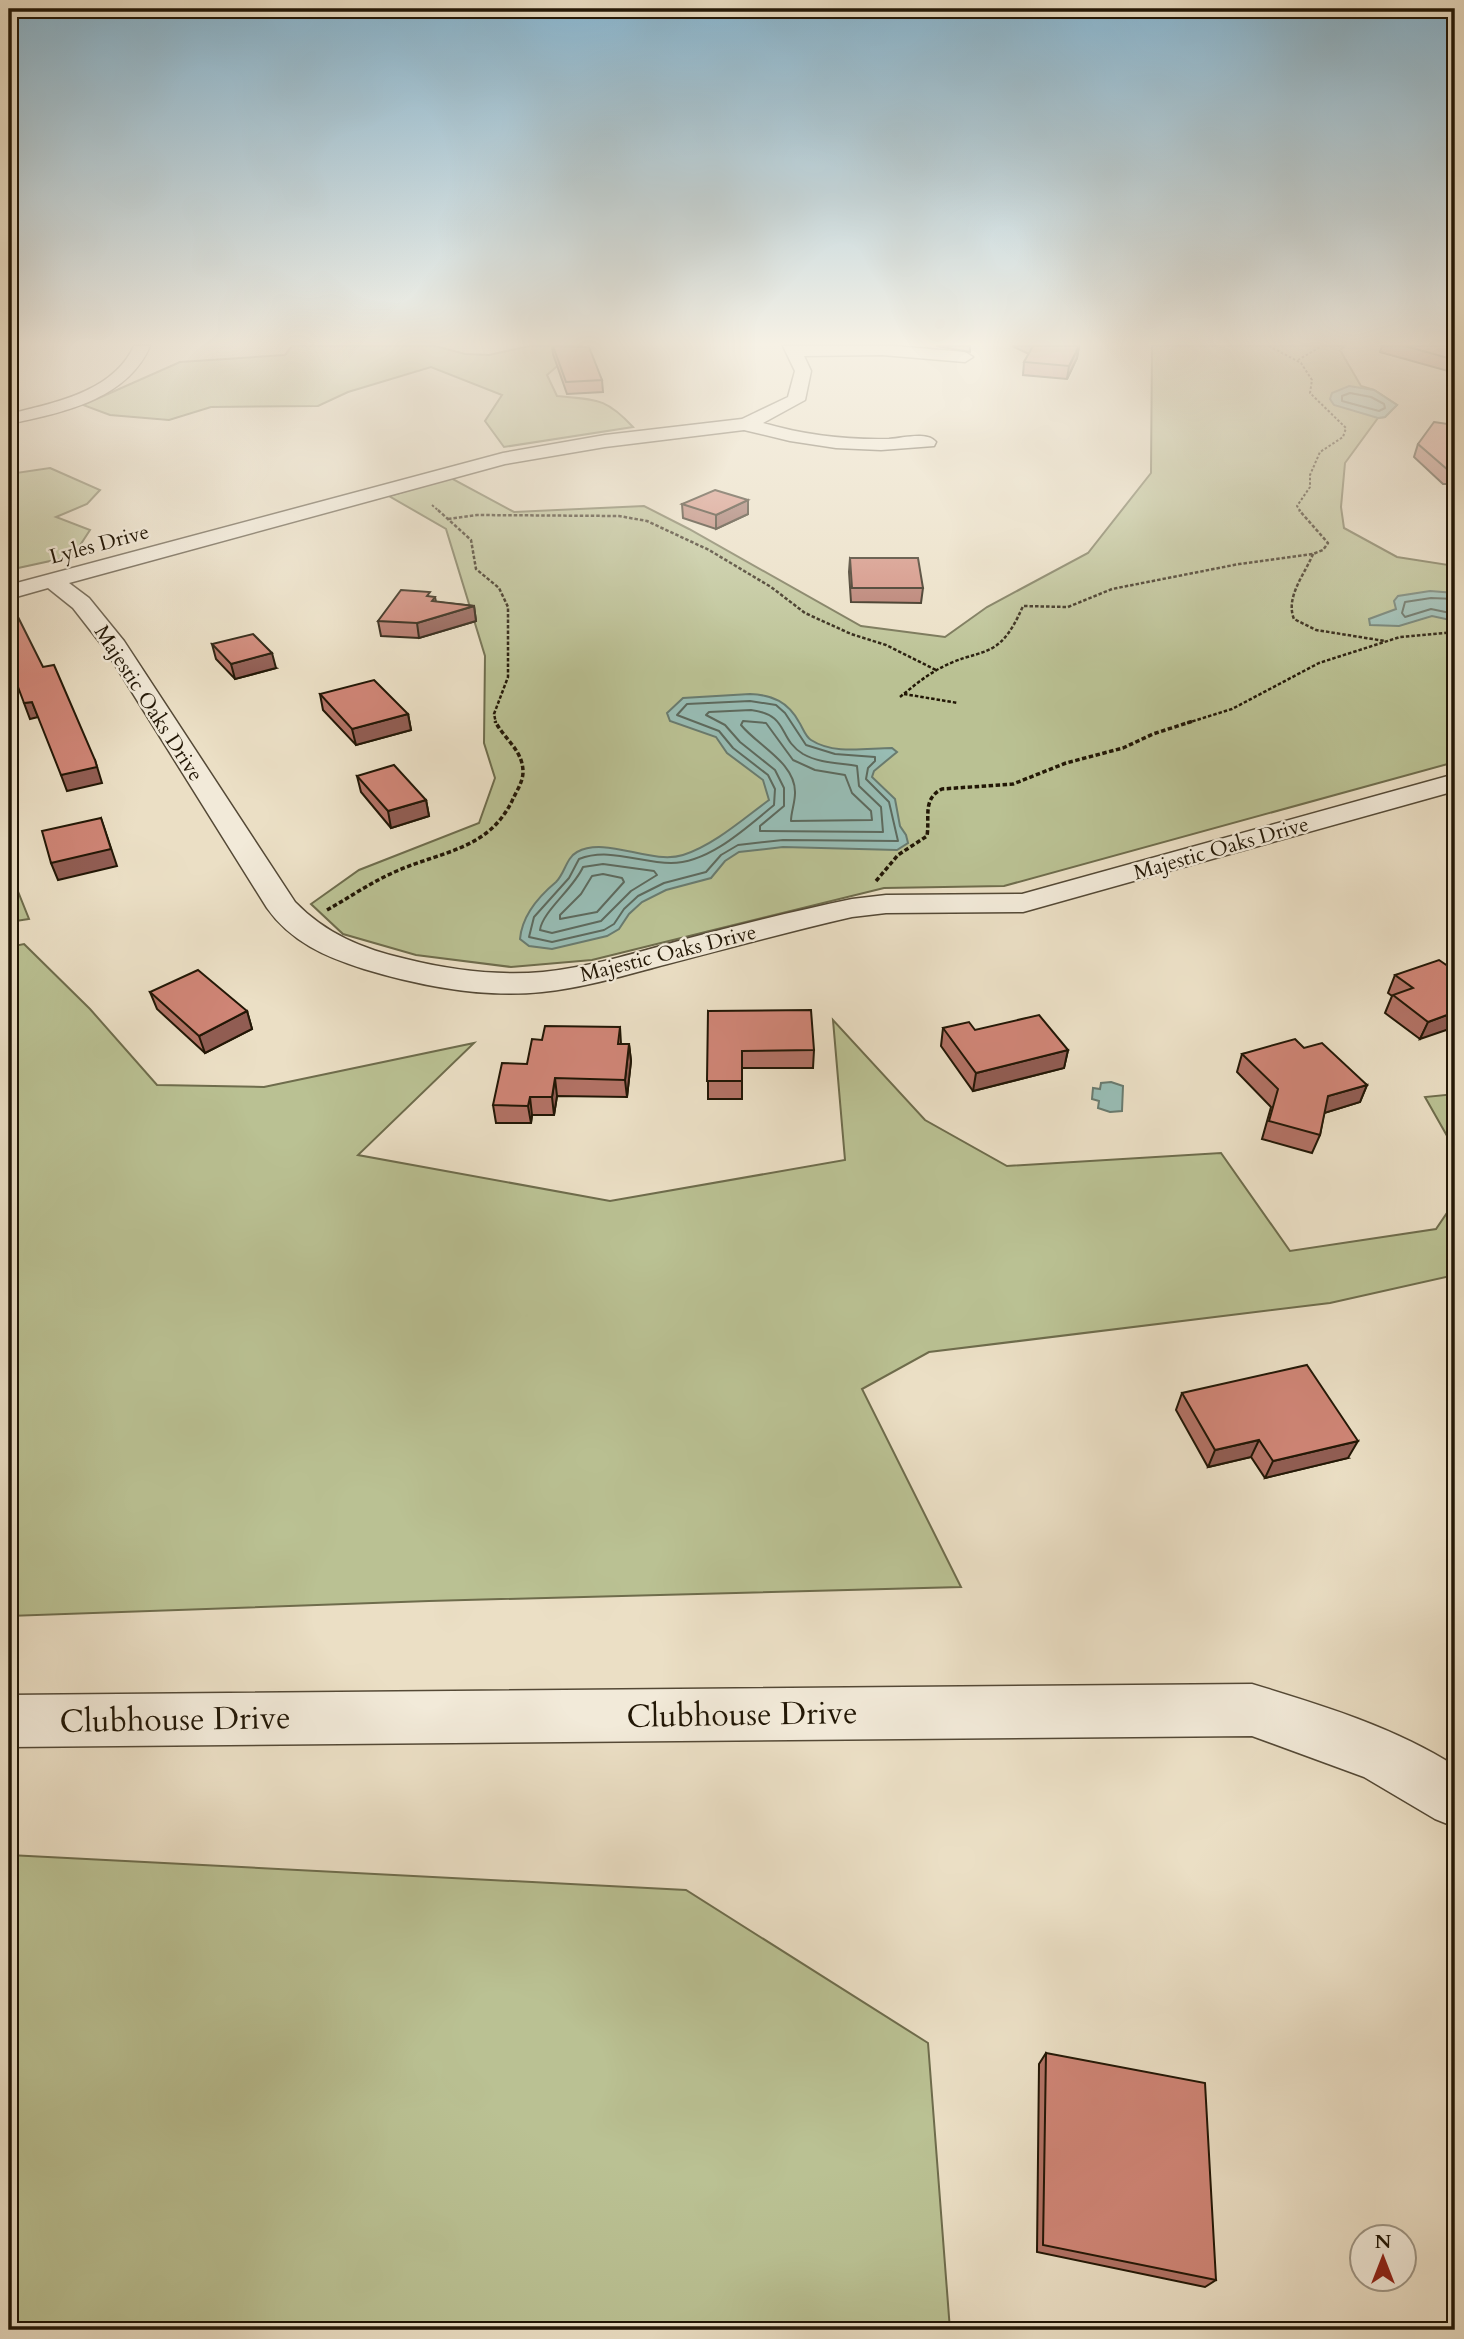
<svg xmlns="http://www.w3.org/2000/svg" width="1464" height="2339" font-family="Cardo,serif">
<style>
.green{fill:#bac193;stroke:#6e6c4c;stroke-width:2}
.water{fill:#98bdb5;stroke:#697b6f;stroke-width:2}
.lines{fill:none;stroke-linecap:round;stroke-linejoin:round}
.shore{stroke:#5d6a5e;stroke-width:2}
.minor-casing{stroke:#544936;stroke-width:3}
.path-far2{stroke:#221706;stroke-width:2;stroke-dasharray:2.5 2;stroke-linecap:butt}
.path-far1{stroke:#221706;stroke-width:2.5;stroke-dasharray:3.5 2;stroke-linecap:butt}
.path{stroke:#221706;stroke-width:3.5;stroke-dasharray:4.5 2.5;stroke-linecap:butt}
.minor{fill:#f2ead9;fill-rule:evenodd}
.wall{fill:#b27265;stroke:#221706;stroke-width:2}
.shaded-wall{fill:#915d53;stroke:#221706;stroke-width:2}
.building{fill:#cf8576;stroke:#221706;stroke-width:2}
.labels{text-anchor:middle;stroke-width:5;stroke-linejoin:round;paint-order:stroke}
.far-street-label{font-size:21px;fill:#221706;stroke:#f2ead9}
.near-street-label{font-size:32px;fill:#221706;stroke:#f2ead9}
</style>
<rect width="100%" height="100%" fill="#ebdfc5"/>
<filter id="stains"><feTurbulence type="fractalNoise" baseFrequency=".00286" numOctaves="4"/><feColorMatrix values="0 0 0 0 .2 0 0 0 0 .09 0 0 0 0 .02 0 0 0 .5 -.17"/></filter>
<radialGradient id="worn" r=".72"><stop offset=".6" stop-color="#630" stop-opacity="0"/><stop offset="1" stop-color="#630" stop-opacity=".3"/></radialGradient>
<g class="green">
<path d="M292,346H435L465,354L489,355L530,346H554L563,361L547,375L557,396C596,400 605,397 633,427L504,447L485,421L502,395L431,367L348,392L318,406L211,407L169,420L110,415L83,405L180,362L285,355Z"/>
<path d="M1152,346H1345L1340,350L1361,386L1374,390L1397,405L1385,417L1378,418L1345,463L1341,507L1344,528L1397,557L1455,566V762L1004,886L884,888L592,960L511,967L416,955L343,934L311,904L359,870L479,823L495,778L484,743L485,656L446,529L389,496L451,478L514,512L644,506L689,529L861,626L945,637L987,607L1088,553L1151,473Z"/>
<path d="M50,468L100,490L87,504L56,517L90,530L73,556L9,570V474Z"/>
<path d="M9,869L29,919L9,922Z"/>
<path d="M24,944L90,1009L157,1085L264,1087L474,1043L358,1155L610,1201L845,1160L833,1020L925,1120L1007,1166L1221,1153L1290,1251L1436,1229L1455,1201V1275L1330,1303L929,1352L862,1389L961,1587L429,1601L9,1616V947Z"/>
<path d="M1455,1094V1150L1425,1097Z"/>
<path d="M9,1855L686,1890L928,2043L950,2330H9Z"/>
</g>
<g class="water">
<path d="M1349,386L1374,390L1397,405L1385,417L1378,418L1334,405L1330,399L1332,393Z"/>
<path d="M1430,591L1455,593V621L1432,616L1399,626L1370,625L1369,619L1396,609L1394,601L1398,596Z"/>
<path d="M750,694C773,695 788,702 799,722C803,728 805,736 811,740C834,755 867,748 892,748L897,752L874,771L872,777L895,799L900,826L906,835L908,843L897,850L783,847L739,852L725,861L711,878L666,890L642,902L629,914L619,929L607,936L552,949L529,946L520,939C522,916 538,897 556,882C565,873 566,858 577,852C606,836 651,865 683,855C714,845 743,819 769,800L763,780L727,753L716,737L670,721L667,713L683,698Z"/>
<path d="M1111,1082L1123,1086L1122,1111L1110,1112L1098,1108L1099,1101L1092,1099L1093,1088L1100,1089L1101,1083Z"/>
</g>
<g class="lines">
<g class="shore">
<path d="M1350,393L1371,397L1384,404L1385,408L1379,411L1342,401V396Z"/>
<path d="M1455,599L1431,598L1405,602L1402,613L1405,617L1431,609L1455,614"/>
<path d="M750,701L776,705L785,713L806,745L835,754L875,757V761L868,768L866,779L889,802L898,841L783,840L738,845L721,855L706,872L664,883L638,896L624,909L614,924L604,930L552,942L529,937L534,917L569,878L579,859C609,847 640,863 671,863C709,863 746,828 774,805L775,789L768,775L733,748L719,731L677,715L687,704Z"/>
<path d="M751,710C790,715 777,738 803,754C819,763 839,763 857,766L859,786L881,807L883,832L760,831V826L784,806V788L775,770L740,742L725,725L706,715L709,712Z"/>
<path d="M743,721L766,723L793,760L815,770L845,775L852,793L871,811L872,820L791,821C791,812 795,803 795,793C796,763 758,746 741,725Z"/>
<path d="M603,864L654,871L657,875L631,891L601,921L552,933L540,930C542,912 574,888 583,867Z"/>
<path d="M603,874L622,878L624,882L597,912L560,919V915L581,894L592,876Z"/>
</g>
<defs>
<g id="minor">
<path d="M134,346H150C127,400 61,413 9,424V414C54,403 113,392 134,346Z"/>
<path d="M783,346H894L965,352L973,357L965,362L882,355L804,356L811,371L805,400L763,423C804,435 847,440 889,439C902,438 928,431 936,442L934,446L881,450L836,448L790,441L744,430L605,447L505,464L69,583L89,598L124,641L295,902C326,934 363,949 406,959C450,970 497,976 543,972C590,967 636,953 682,940C738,925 795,911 852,899L886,895L1022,894L1455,774V791L1023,912L886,913L852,917C786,932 722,950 656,967C619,977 581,988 542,992C484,998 420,986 364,969C326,957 291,942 267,908L105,649L73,608L48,588L9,599V585L503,453L605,435L742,419L788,397L795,371Z"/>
<path d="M1252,1684C1321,1705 1394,1727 1455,1766V1827L1435,1819L1364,1777L1252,1736L9,1747V1695Z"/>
</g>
</defs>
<use href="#minor" class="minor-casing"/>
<g class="path-far2">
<path d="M1269,346L1301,363L1312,380L1310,393L1346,428L1343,437L1320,452L1310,475V487L1297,506L1301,512"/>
<path d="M1298,360L1322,346"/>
<path d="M432,505L440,512"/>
</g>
<g class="path-far1">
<path d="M438,510L471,540L476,569L499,588L508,607V677L494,714L496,723"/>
<path d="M448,519L477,515L619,516L647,521L709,550L771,587L805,613L851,634L886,645L936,670"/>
<path d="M1313,554C1305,574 1285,597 1294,619L1316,630L1385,641"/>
<path d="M904,694L958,703"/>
<path d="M900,697C911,688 923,678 935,671C981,644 997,666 1023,606L1068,607L1112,589L1239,564L1313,554L1323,550L1328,543L1299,510"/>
<path d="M1187,723L1232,709L1319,663L1400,637L1455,632"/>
</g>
<g class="path">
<path d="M876,881L898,855L927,836C930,817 922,799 942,789L1013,784L1066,763L1123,748L1153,734L1193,721"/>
<path d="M327,910C350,897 373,881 397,871C442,851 488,850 512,801C516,792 523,782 523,772C523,750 504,739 495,721"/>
</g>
<use href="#minor" class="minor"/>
</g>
<g class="wall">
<path d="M552,346H582L602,380L603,392L567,394L553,354Z"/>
<path d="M936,346H970V352Z"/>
<path d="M1012,346H1079L1077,358L1067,379L1023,375L1024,362L1029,354Z"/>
<path d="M1382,346H1455V373L1380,352Z"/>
<path d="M1455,425V484H1443L1414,457L1418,444Z"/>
<path d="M748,500V514L716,529L683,518L682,504Z"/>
<path d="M850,558L923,588L921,603L851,602L849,572Z"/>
<path d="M430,597H435L436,602L474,606L476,621L419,638L381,636L378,621Z"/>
<path d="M212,644L276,668L235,679L216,659Z"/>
<path d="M320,694L408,714L411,730L356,745L323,710Z"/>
<path d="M357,776L426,800L429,816L391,828L361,792Z"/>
<path d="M1454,971L1420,1039L1385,1013L1392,996L1388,993L1395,975Z"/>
<path d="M150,992L247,1011L252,1029L205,1053L157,1009Z"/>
<path d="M708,1011L814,1050L813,1068H742V1099H708Z"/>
<path d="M620,1027L621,1044H629L631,1061L627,1097L557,1096L554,1115H532L531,1123H496L493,1105L527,1064L542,1040Z"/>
<path d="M943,1028L975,1030L1068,1050L1064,1068L973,1091L941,1046Z"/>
<path d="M1304,1048L1367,1085L1360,1102L1324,1113L1320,1135L1312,1153L1262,1139L1271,1107L1237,1072L1242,1054Z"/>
<path d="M1182,1393L1348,1458L1265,1478L1251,1457L1208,1467L1176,1410Z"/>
<path d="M1046,2053L1216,2280L1205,2287L1037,2252L1039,2064Z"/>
</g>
<g class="shaded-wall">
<path d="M1079,346L1077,358L1067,379L1069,366Z"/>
<path d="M748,500V514L716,529V515Z"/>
<path d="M474,606L476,621L419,638L417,623Z"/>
<path d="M272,653L276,668L235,679L231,664Z"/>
<path d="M32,702L38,717L30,719L24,703Z"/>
<path d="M408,714L411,730L356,745L352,729Z"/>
<path d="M95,760L102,783L67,791L61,775Z"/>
<path d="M426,800L429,816L391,828L388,811Z"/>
<path d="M101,818L117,866L58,880L51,863Z"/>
<path d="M247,1011L252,1029L205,1053L199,1036Z"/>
<path d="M1455,1012V1027L1420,1039L1428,1022Z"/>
<path d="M629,1044L631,1061L627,1097L625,1080Z"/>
<path d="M1068,1050L1064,1068L973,1091L976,1073Z"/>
<path d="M555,1078L557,1096L554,1115L552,1097Z"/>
<path d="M1367,1085L1360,1102L1321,1114L1328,1096Z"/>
<path d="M530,1097L532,1115L531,1123L528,1106Z"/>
<path d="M1259,1440L1251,1457L1208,1467L1215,1450Z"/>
<path d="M1358,1441L1348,1458L1265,1478L1273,1461Z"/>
</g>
<g class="building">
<path d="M553,346L589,347L602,380L566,382Z"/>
<path d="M1033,346H1079L1069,366L1024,362Z"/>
<path d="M1405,346H1455V360Z"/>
<path d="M1434,422L1455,425V471L1448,470L1418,444Z"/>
<path d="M715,490L748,500L716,515L682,504Z"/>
<path d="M850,558H918L923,588H852Z"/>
<path d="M401,590L430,592L427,596L435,597L432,601L474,606L417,623L378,621Z"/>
<path d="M17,615L43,667L54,665L95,760L97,767L61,775L32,702L24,703L9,663V617Z"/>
<path d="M253,634L272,653L231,664L212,644Z"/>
<path d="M374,680L408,714L352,729L320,694Z"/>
<path d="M394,765L426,800L388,811L357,776Z"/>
<path d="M101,818L111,849L51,863L42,831Z"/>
<path d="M1439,960L1455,971V1012L1428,1022L1393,995L1413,988L1395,975Z"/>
<path d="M198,970L247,1011L199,1036L150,992Z"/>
<path d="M811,1010L814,1050L742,1051V1081H707L708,1011Z"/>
<path d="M1039,1015L1068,1050L976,1073L943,1028L969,1022L975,1030Z"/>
<path d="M545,1026L620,1027L618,1044H629L625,1080L555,1078L552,1097H530L528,1106L493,1105L502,1063L527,1064L532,1039L542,1040Z"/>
<path d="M1295,1039L1304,1048L1322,1043L1367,1085L1328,1096L1320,1135L1269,1121L1278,1089L1242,1054Z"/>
<path d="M1307,1365L1358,1441L1273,1461L1259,1440L1215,1450L1182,1393Z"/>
<path d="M1046,2053L1205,2083L1216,2280L1043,2245Z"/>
</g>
<linearGradient id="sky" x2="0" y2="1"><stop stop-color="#88b8d4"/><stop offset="0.51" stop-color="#f6f1e5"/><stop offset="1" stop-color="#f6f1e5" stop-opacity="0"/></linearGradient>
<rect width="1464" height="674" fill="url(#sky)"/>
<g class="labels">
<g class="far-street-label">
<text transform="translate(99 544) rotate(-15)" y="7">Lyles Drive</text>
<text transform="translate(149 703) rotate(57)" y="7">Majestic Oaks Drive</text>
<text transform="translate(1221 848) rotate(-16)" y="7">Majestic Oaks Drive</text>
<text transform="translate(668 953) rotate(-14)" y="7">Majestic Oaks Drive</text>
</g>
<g class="near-street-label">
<text transform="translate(742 1714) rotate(-1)" y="11">Clubhouse Drive</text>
<text transform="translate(175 1719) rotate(-1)" y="11">Clubhouse Drive</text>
</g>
</g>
<rect width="1464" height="2339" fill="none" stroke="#ebdfc5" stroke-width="35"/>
<rect x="10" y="10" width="1443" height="2318" fill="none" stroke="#221706" stroke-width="3.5"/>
<rect x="18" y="18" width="1429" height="2304" fill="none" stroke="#221706" stroke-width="2"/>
<g transform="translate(1383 2258)"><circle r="33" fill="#f2ead9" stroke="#9f9685" stroke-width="2"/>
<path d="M0-5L12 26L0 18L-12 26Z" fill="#8f2418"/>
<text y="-10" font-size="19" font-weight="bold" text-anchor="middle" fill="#221706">N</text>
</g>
<rect width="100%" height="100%" filter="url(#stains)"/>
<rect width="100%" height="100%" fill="url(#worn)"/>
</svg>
